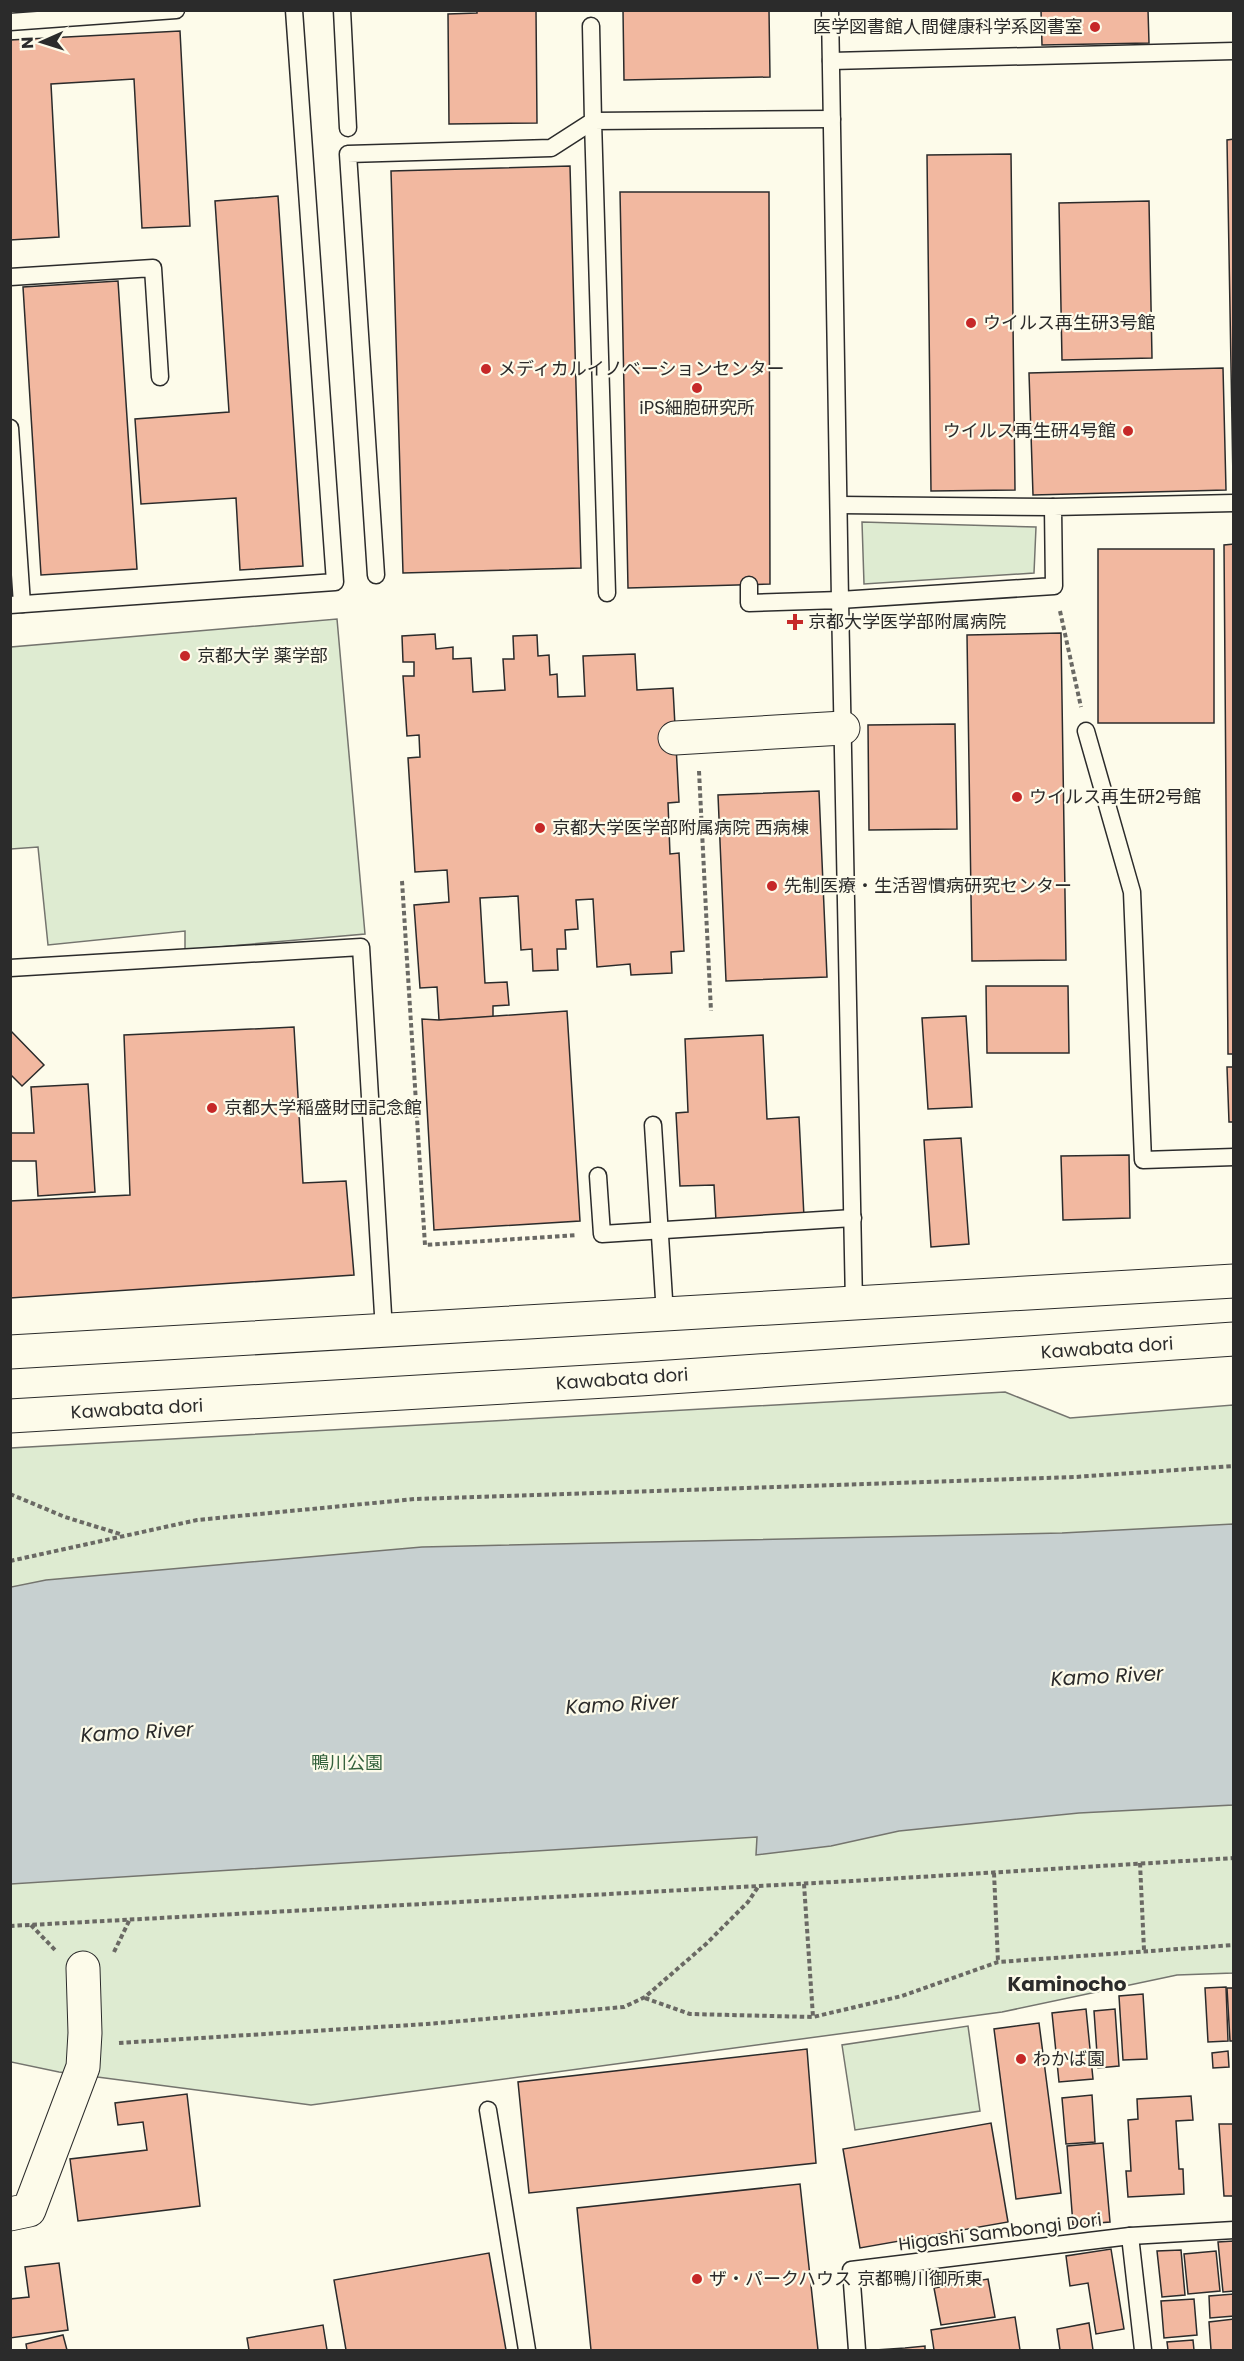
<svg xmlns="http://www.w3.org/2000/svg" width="1244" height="2361" font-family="Poppins,'Noto Sans JP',sans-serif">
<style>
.green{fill:#deebd1;stroke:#74746e;stroke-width:1.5}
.water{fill:#c7d0d0;stroke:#74746e;stroke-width:1.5}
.building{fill:#f2b8a0;stroke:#2b2b2b;stroke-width:1.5}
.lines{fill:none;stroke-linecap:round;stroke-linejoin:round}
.lane-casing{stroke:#2b2b2b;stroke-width:19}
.street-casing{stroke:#2b2b2b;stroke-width:35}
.secondary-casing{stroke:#2b2b2b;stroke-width:35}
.path{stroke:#6a6964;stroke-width:4;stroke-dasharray:4.5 3;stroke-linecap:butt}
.lane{stroke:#fdfbea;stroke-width:16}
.street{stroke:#fdfbea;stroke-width:33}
.secondary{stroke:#fdfbea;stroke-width:33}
.poi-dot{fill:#c62828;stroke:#fdfbea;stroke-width:2}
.labels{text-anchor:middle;stroke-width:4.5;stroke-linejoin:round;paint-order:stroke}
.poi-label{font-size:18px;fill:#2b2b2b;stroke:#fdfbea;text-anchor:start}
.street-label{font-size:18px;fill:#2b2b2b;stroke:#fdfbea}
.park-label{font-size:18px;fill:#34623c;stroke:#fdfbea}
.water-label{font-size:20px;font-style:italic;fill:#2b2b2b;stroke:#fdfbea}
.neighbourhood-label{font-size:20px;font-weight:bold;fill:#2b2b2b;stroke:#fdfbea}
</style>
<rect width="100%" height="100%" fill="#fdfbea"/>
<g class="green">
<path d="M862,522L1036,527L1034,573L864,584Z"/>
<path d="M337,619L365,934L185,950V931L48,945L38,847L11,849V647Z"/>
<path d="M1005,1392L1070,1418L1233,1405V1973L1177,1975L1002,2012L311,2105L59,2072L11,2062V1448Z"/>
<path d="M968,2026L980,2111L855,2130L842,2045Z"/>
</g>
<path class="water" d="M1233,1524V1805L1079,1813L899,1831L831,1846L756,1855L757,1837L11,1884V1587L46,1580L422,1547L1062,1533Z"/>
<g class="building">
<path d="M477,10H536L537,123L449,124L448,14L477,13Z"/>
<path d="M623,10H769L770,77L624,80Z"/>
<path d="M1041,10H1148L1149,43L1042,45Z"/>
<path d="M180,31L190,226L142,228L134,79L51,84L59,237L10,240V40Z"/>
<path d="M1234,139V480H1233L1227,140Z"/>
<path d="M1011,154L1015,490L931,491L927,155Z"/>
<path d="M570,166L581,568L403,573L391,171Z"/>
<path d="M620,192H769L770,584L628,588Z"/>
<path d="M278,196L303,566L240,570L236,498L141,504L135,419L229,412L215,201Z"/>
<path d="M1149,201L1152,358L1062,360L1059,203Z"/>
<path d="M118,281L137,569L41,575L23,287Z"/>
<path d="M1223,368L1226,490L1033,495L1029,373Z"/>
<path d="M1234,544V1054H1228L1224,545Z"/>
<rect x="1098" y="549" width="116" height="174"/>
<path d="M1061,633L1066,960L972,961L967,635Z"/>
<path d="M435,634L436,649L453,647V659L471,658L473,692L505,690L503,659H514L513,636L537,635L538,656L549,655L550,675L557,674L558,697L585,696L583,656L635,654L637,690L673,688L679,802L668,803L670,854L679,853L684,951L671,952L672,973L631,975L630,964L597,967L593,899L576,900L578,929L565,930L566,949H557L558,970L533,971L532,949L521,950L518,896L480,898L485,983L507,982L509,1005L493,1006V1017L439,1020L437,987L420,988L414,905L449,902L447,870L415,872L408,758L420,757L419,735L407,736L403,676H414V662H403L402,636Z"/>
<path d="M955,724L957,829L869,830L868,725Z"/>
<path d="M819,791L827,977L726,981L718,795Z"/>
<path d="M986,986H1068L1069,1053H987Z"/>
<path d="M567,1011L580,1221L434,1230L422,1019L439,1020Z"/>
<path d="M966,1016L972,1107L928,1109L922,1018Z"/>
<path d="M294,1027L303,1183L346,1181L354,1275L10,1298V1201L130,1195L124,1035Z"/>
<path d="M10,1030L44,1065L22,1086L10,1074Z"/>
<path d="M763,1035L767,1119L799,1117L804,1217L716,1221L714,1185L680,1186L676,1113L688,1112L685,1039Z"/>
<path d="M1227,1067H1234V1122H1229Z"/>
<path d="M88,1084L95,1192L38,1196L36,1161H10V1133H34L31,1087Z"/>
<path d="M961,1138L969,1244L931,1247L924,1140Z"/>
<path d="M1129,1155L1130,1218L1063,1220L1061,1156Z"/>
<path d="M1226,1987L1228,2041L1208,2042L1205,1988Z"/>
<path d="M1227,1988H1234V2041H1230Z"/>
<path d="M1143,1994L1147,2059L1123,2060L1119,1996Z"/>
<path d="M1086,2009L1093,2079L1059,2082L1052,2013Z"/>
<path d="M1115,2009L1119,2066L1098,2068L1094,2011Z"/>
<path d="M1039,2023L1061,2193L1016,2199L994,2029Z"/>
<path d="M807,2049L816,2163L529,2193L518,2082Z"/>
<path d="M1228,2051L1229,2067L1213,2068L1212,2053Z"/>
<path d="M187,2094L200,2206L78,2221L70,2159L147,2150L143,2122L118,2125L115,2103Z"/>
<path d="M1092,2095L1095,2142L1066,2144L1062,2098Z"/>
<path d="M1191,2096L1193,2120L1176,2121L1179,2169H1183L1184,2194L1128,2197L1126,2171H1131L1128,2120L1138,2119L1137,2099Z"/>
<path d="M991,2123L1008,2222L860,2248L843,2149Z"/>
<path d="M1219,2124H1234V2196H1224Z"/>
<path d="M1103,2143L1110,2222L1073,2225L1067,2146Z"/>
<path d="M800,2184L818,2350H591L577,2208Z"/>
<path d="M1234,2241V2291L1223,2292L1218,2242Z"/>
<path d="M1111,2249L1124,2329L1096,2334L1088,2283L1070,2286L1066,2256Z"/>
<path d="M1181,2250L1185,2295L1162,2297L1157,2251Z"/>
<path d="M1216,2251L1220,2291L1188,2294L1184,2254Z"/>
<path d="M489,2253L506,2350H346L334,2280Z"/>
<path d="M59,2263L68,2330L10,2338V2299L29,2297L25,2267Z"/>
<path d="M988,2279L995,2317L941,2325L934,2288Z"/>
<path d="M1234,2294V2316L1210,2318L1209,2296Z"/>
<path d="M1194,2299L1197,2335L1164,2338L1161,2301Z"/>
<path d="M1015,2317L1020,2350H934L931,2330Z"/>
<path d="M1234,2319V2350H1211L1209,2322Z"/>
<path d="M1089,2323L1093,2350H1060L1057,2329Z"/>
<path d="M323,2325L327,2350H249L247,2338Z"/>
<path d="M63,2335L67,2350H27L26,2344Z"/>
<path d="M1193,2340L1194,2350H1168L1167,2342Z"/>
<path d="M925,2346V2350H875L905,2348Z"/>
</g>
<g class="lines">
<defs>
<g id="lane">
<path d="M342,10L348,128"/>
<path d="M830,10L840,600L1054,586L1053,507L1234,503"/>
<path d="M10,22L176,10"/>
<path d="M831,61L1234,51"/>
<path d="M10,277L153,268L160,377"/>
<path d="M10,428L22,604"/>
<path d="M839,505L1053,507"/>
<path d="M376,575L348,154L551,148L593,121L591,26"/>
<path d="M749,585V603L840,600L854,1304"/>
<path d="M607,593L593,121L832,119"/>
<path d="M10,605L335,582L294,10"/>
<path d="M1086,731L1132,892L1143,1160L1234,1157"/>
<path d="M10,968L361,947L384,1331"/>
<path d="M653,1125L665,1315"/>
<path d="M598,1176L602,1234L853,1218"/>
<path d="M488,2110L527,2350"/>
<path d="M1130,2236L1143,2350"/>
<path d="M857,2350L851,2270L1130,2236L1234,2230"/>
</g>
<g id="street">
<path d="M675,738L843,728"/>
<path d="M10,2214L29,2210L83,2067L85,2033L83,1968"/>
</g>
<g id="secondary">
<path d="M10,1352L1234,1281"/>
<path d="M10,1416L640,1379L1234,1339"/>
</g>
</defs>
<use href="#lane" class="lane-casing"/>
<use href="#street" class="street-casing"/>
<use href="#secondary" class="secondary-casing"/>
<g class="path">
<path d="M1060,611L1081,707"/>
<path d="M699,771L711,1011"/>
<path d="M402,881L425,1245L577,1235"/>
<path d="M10,1494L65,1517L120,1534"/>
<path d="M10,1561L197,1520L415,1499L1075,1477L1234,1466"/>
<path d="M1140,1863L1144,1950"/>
<path d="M994,1873L998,1962"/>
<path d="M804,1884L813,2017"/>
<path d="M31,1925L55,1950"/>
<path d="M10,1926L852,1881L1234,1858"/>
<path d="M114,1952L130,1919"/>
<path d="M645,1998L690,2014L813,2017L902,1996L998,1962L1234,1945"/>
<path d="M119,2043L427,2024L624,2007L645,1997L706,1944L748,1902L758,1887"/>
</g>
<use href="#lane" class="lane"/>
<use href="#street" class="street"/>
<use href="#secondary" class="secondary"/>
</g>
<g class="poi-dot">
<circle cx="1095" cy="27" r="6"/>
<circle cx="971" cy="323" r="6"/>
<circle cx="486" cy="369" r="6"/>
<circle cx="697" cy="388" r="6"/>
<circle cx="1128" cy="431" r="6"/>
<path d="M792 613h6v6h6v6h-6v6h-6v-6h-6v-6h6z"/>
<circle cx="185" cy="656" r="6"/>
<circle cx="1017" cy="797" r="6"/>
<circle cx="540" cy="828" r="6"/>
<circle cx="772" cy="886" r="6"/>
<circle cx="212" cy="1108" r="6"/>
<circle cx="1021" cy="2059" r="6"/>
<circle cx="697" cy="2279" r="6"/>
</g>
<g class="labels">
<g class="poi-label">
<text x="1083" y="33" text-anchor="end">医学図書館人間健康科学系図書室</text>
<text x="983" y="329">ウイルス再生研3号館</text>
<text x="498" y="375">メディカルイノベーションセンター</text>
<text x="697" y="414" text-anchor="middle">iPS細胞研究所</text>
<text x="1116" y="437" text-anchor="end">ウイルス再生研4号館</text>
<text x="808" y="628">京都大学医学部附属病院</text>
<text x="197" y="662">京都大学 薬学部</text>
<text x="1029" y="803">ウイルス再生研2号館</text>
<text x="552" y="834">京都大学医学部附属病院 西病棟</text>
<text x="784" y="892">先制医療・生活習慣病研究センター</text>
<text x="224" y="1114">京都大学稲盛財団記念館</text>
<text x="1033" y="2065">わかば園</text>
<text x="709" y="2285">ザ・パークハウス 京都鴨川御所東</text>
</g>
<g class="street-label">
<text transform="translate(1107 1348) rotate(-4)" y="6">Kawabata dori</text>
<text transform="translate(622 1379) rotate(-4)" y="6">Kawabata dori</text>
<text transform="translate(137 1409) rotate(-3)" y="6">Kawabata dori</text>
<text transform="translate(1000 2232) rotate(-7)" y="6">Higashi Sambongi Dori</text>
</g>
<g class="park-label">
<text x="347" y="1769">鴨川公園</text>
</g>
<g class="water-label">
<text transform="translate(1107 1676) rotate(-3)" y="7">Kamo River</text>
<text transform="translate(622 1704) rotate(-3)" y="7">Kamo River</text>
<text transform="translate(137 1732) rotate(-3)" y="7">Kamo River</text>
</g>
<g class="neighbourhood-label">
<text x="1067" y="1991">Kaminocho</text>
</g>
</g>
<rect width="1244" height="2361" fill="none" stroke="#2b2b2b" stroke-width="24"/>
<g transform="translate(42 42) rotate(267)" stroke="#fdfbea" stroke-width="4.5" paint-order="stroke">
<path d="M0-4.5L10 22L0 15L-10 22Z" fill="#2b2b2b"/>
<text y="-9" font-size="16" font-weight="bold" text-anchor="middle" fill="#2b2b2b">N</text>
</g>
</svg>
